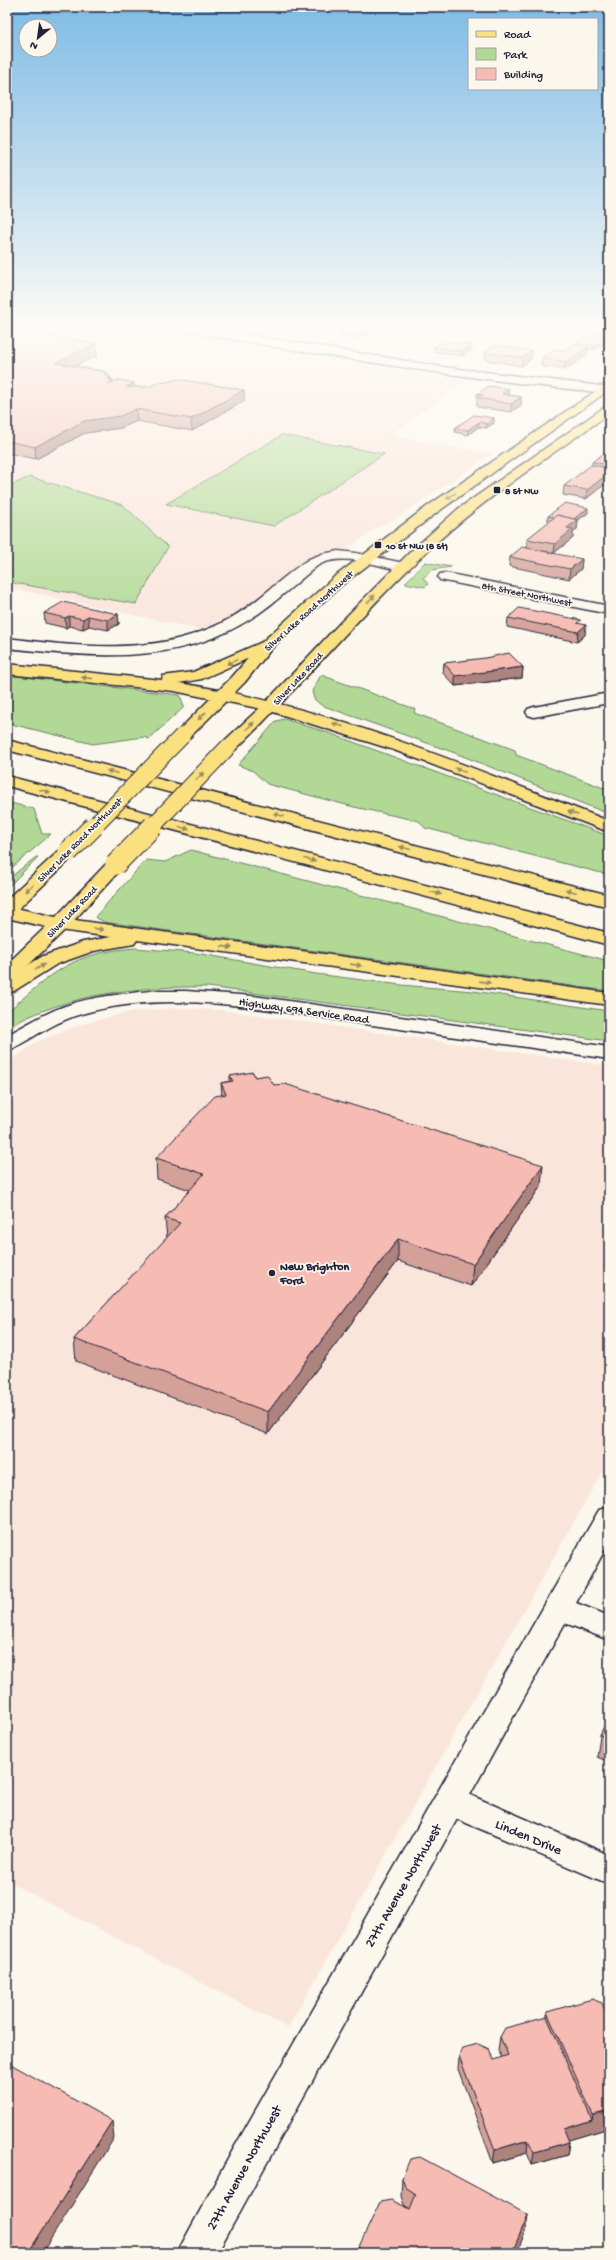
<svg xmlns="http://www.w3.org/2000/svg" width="616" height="2260" font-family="'Gochi Hand',sans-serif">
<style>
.built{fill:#fae5db}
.green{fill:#b1d995;stroke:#6a7e68}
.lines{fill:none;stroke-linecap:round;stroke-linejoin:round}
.minor-casing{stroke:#22223b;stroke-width:3}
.major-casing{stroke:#22223b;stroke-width:3}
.highway-casing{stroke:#22223b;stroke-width:3}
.minor{fill:#fbf7ec;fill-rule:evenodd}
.major{fill:#fbe080;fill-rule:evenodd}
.highway{fill:#fbe080;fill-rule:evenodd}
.major-bridge-far1-casing{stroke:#22223b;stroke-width:18;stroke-linecap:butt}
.major-bridge-casing{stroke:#22223b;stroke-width:22;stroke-linecap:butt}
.major-bridge-far1{stroke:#fbe080;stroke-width:16}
.major-bridge{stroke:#fbe080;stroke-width:20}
.wall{fill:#d4a199;stroke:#22223b}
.shaded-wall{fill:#ac837d;stroke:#22223b}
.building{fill:#f6bbb2;stroke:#22223b}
.oneway{fill:#998a61}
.poi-dot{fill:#22223b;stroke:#fbf7ec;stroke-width:1.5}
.labels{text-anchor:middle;stroke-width:3.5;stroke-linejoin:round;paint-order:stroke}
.far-poi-label{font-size:10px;font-weight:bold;fill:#22223b;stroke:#fbf7ec;text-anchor:start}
.far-street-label{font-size:10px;fill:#22223b;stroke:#fbf7ec}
.street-label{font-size:12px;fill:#22223b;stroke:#fbf7ec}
.poi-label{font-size:12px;font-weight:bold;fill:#22223b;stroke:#fbf7ec;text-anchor:start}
.near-street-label{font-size:14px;fill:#22223b;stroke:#fbf7ec}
</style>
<rect width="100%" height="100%" fill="#fbf7ec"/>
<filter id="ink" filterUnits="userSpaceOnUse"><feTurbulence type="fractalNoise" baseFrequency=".025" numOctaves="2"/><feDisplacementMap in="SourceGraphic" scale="8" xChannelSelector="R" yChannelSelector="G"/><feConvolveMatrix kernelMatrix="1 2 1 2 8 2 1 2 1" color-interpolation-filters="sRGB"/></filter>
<g filter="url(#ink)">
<g class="built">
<path d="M109,325H132L465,382L389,435L492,454L401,515L378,527L344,551L317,553L228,620L207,631L7,587V335L68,344Z"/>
<path d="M175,1008L223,1010L609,1066V1460L288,2028L7,1881V1063L37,1042L76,1026L129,1012Z"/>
</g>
<g class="green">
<path d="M282,435L384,454L274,526L166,504Z"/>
<path d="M30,477L123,505L168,547L136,604L7,582V487Z"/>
<path d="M425,562L451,567L432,570L423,578L428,584L425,587L405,583Z"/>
<path d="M7,675L180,695L184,707L149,739L144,737L93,744L7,723Z"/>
<path d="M321,675L415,709L414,713L515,750L516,755L609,790V814L455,753L321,705L314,699L312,691Z"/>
<path d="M284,719L326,732L609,836V875L425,828L419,821L354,807L267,784L253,771L238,765L276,721Z"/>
<path d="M7,802L34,809L42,834H51L7,872Z"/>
<path d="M191,850L609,961V991L104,922L95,917L146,860L165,862Z"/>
<path d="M36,857H38L7,888V880Z"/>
<path d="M135,948L195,953L316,974L401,985L473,991L609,1011V1041L208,987C140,986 67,993 7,1028V1012C54,972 71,953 135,948Z"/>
</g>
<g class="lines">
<defs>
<g id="minor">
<path d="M163,325H189L443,367L609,387V393C461,379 315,354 168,328Z"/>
<path d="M338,551L356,553L408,564L410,567L403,571C376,566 342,551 317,566C292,586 268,610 240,625C168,666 85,656 7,648V638C81,647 161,657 229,619C258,603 281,577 309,559L322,554Z"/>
<path d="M445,573L609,606V614L440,580L438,577L440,574Z"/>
<path d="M609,693V703L534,717L528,715L526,712L528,709L534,707Z"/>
<path d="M151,991H186L254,996L609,1047V1059C525,1047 442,1035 358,1023C270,1010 173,989 85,1013C60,1019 37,1035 14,1048L7,1050V1035C26,1025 45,1013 65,1006C93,996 122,994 151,991Z"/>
<path d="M609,1507V1542L576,1603L609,1616V1640L565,1623L470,1795L609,1855V1884L457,1819L217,2253H177L234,2148L599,1510Z"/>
</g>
<g id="major">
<path d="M609,382V390L439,511L343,584L272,648L245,682L188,739H176L174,736L176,733L233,676L262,642L333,578L429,505Z"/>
<path d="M609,404V414C545,459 478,502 421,557C356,619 299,688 234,751H222L220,747L222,743L265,703L339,624L411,551L458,509Z"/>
<path d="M68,847L74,848L77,852L74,856L14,913L7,915V899L62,848Z"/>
<path d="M115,860L121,861L124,865L121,869L67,928L14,979L7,981V964L53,920L109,861Z"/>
</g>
<g id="highway">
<path d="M267,640L272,642L275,645L272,648L202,679L179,683C329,706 468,767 609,821V832L394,750L267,710L174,691L7,674V664L162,680L163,676L193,672Z"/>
<path d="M7,740L609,895V907L7,750Z"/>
<path d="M7,776L609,933V945L7,786Z"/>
<path d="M7,906L60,918L609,993V1005L137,940L134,944L94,951L57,964L14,991L7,993V978L43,956L83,942L111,937L60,930L7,918Z"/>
</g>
</defs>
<use href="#minor" class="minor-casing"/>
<use href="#major" class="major-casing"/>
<use href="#highway" class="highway-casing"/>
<use href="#minor" class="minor"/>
<use href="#major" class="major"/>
<use href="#highway" class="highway"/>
<defs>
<g id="major-bridge-far1">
<path d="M93,827L182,736"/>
<path d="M152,827L228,747"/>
</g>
<g id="major-bridge">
<path d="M68,852L94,826"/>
<path d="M115,865L153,826"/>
</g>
</defs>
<use href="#major-bridge-far1" class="major-bridge-far1-casing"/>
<use href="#major-bridge" class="major-bridge-casing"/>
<use href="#major-bridge-far1" class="major-bridge-far1"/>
<use href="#major-bridge" class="major-bridge"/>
</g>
<g class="wall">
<path d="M35,325H68L58,330L35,326Z"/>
<path d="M93,325V329L80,335L64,332V328Z"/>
<path d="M301,325H339L324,334L301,330Z"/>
<path d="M585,325H609V335L585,331Z"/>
<path d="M372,331L358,339L338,336V332Z"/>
<path d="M7,333L97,356L74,366L107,372V375L110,376V378L112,379V381H114V382L134,387L244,390V401L192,431L137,421L121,428L85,433L36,459L7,453Z"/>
<path d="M609,337V341L594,350L588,349L587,355L564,370L541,366L542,358L563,351L576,345V343Z"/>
<path d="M434,347L472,349L462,356L433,351Z"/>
<path d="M485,352L531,359L522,366L485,360Z"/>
<path d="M477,394L509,395L521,397V405L511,412L477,407Z"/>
<path d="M474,415L494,423L486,428L478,427L468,435L455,432V428Z"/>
<path d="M609,450V481L586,499L563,495L564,486L592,465V462Z"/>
<path d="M588,513L578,520L577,529L573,532V538L554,553L527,548V539L550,521H548V516Z"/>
<path d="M510,557L582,559L581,569L569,579L509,566Z"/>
<path d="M44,613L118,614L119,624L108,630L89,626L83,629L69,626L66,628L45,623Z"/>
<path d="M508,618L580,624L585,635L577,642L507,627Z"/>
<path d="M609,649V663L605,662L606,652Z"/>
<path d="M444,663L523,667L522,678L455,686L443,673Z"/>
<path d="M609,737V751L605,749L606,739Z"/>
<path d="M230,1076L255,1077L274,1085L541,1186L471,1286L398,1261L268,1434L76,1361L74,1339L167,1238L165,1218L190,1190L157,1179L156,1158L222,1095L221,1083L230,1081Z"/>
<path d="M609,1716V1762L597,1757L600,1735Z"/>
<path d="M547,2012L609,2020V2128L568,2140L569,2142L567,2155L532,2165L527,2153L493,2163L458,2069L459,2056L494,2060L502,2058L498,2050L500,2037L547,2017Z"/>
<path d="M402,2178L528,2215L525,2232L410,2209L404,2205L401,2196Z"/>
</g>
<g class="shaded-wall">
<path d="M59,325H68L58,330V326Z"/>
<path d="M93,325V329L80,335V331Z"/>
<path d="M325,325H339L324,334V326Z"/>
<path d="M372,327V331L358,339V335Z"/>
<path d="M609,337V341L594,350L595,346Z"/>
<path d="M96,344L97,356L57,374L56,363Z"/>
<path d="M472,345V349L462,356V351Z"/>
<path d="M588,347L587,355L564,370L565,362Z"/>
<path d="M532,351L531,359L522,366V358Z"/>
<path d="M134,383V394L126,387Z"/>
<path d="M509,389L508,397L502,394Z"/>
<path d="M244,390V401L192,431L191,419Z"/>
<path d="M521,397V405L511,412V404Z"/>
<path d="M136,409L137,421L121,428L85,433L36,459L35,447L84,421Z"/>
<path d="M494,418V423L486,428L487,424Z"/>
<path d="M479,422L478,427L468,435V430Z"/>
<path d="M609,473V481L586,499L587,490Z"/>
<path d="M588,508V513L578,520L577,529L573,532V538L554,553L555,544L567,528L571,521Z"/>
<path d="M582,559L581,569L569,579L570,569Z"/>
<path d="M118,614L119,624L108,630V620Z"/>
<path d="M69,616V626L66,628L65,618Z"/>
<path d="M88,616L89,626L83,629V619Z"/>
<path d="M586,625L585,635L577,642L578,632Z"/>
<path d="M523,667L522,678L455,686V676Z"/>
<path d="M543,1165L541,1186L471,1286L473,1264Z"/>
<path d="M398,1239V1261L268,1434V1412Z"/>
<path d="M609,2111V2128L562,2142L564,2129L592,2120L593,2115Z"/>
<path d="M112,2121L114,2138L42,2253H28Z"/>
<path d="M528,2140L527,2153L493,2163L495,2150Z"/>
<path d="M569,2142L567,2155L532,2165L534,2152Z"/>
<path d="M528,2215L525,2232L517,2253H512Z"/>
</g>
<g class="building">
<path d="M70,325H92L80,331L64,328Z"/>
<path d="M350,325H360L372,327L358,335L338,332Z"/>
<path d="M597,325H609V327Z"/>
<path d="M12,330L96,344L56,363L107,372L104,374L110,376L108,378L112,379L109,380L114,381L108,384L118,380L134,383L126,387H149L157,383L172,381L177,379L244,390L191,419L136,409L120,416L84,421L35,447L7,441V333Z"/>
<path d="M591,334L609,337L595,346L576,343Z"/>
<path d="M444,341L472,345L462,351L434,347Z"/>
<path d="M573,344L588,347L565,362L542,358L555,349L563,351Z"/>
<path d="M495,345L532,351L522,358L485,352Z"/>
<path d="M489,386L509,389L502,394L521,397L511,404L478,398L483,395L477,394Z"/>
<path d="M474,415L494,418L487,424L479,422L468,430L455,428Z"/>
<path d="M609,450V465L592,462Z"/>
<path d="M591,465L609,468V473L587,490L564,486Z"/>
<path d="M565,503L588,508L574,519L557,515L555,517L548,516Z"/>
<path d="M557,515L578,520L567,528L573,529L555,544L527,539Z"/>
<path d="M522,547L582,559L570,569L510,557Z"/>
<path d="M63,602L118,614L108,620L88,616L83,619L69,616L65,618L44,613Z"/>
<path d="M519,608L581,620L577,623L586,625L578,632L508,618Z"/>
<path d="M609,649V653L606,652Z"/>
<path d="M509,653L523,667L455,676L444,663L485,658Z"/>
<path d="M609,737V740L606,739Z"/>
<path d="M253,1072L255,1077L267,1075L274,1085L285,1084L543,1165L473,1264L398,1239L268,1412L74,1339L180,1223L165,1218L204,1174L156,1158L215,1096L226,1094L221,1083L233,1081L230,1076Z"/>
<path d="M609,1716V1739L600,1735Z"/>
<path d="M592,1999L602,2003L609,2020V2111L593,2115L547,2012Z"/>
<path d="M547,2017L592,2120L564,2129L569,2142L534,2152L528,2140L495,2150L459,2056L463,2048L478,2044L489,2049L494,2060L508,2055L500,2037L505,2028Z"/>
<path d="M7,2062L112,2121L28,2253H7Z"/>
<path d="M420,2157L528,2215L512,2253H356L380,2202L391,2200L410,2209L416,2194L405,2187L402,2178L410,2159Z"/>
</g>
<defs><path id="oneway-solid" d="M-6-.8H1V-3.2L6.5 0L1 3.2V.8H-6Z"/></defs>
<g class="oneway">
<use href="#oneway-solid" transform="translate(451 496) rotate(145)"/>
<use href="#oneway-solid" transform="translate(371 599) rotate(-46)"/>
<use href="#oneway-solid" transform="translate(232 662) rotate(154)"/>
<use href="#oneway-solid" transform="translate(87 678) rotate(-174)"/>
<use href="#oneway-solid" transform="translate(202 716) rotate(136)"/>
<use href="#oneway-solid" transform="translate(338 725) rotate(-162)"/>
<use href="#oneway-solid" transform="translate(250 726) rotate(-44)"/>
<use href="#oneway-solid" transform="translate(460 770) rotate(-159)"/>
<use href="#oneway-solid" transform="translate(112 772) rotate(-165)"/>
<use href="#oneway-solid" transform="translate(200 776) rotate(-46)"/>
<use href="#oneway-solid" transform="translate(45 791) rotate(15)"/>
<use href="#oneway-solid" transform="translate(573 813) rotate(-159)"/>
<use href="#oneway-solid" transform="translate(279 815) rotate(-165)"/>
<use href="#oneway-solid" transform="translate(184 828) rotate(15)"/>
<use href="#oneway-solid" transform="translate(405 848) rotate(-165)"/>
<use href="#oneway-solid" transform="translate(310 860) rotate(15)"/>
<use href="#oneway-solid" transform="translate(29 888) rotate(137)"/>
<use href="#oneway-solid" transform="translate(571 891) rotate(-165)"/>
<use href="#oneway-solid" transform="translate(436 893) rotate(15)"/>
<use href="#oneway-solid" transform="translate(98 929) rotate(8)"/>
<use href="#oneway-solid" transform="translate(227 947) rotate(8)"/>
<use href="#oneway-solid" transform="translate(356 965) rotate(8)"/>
<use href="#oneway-solid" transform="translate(40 967) rotate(-31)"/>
<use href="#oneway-solid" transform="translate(485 982) rotate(8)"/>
</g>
</g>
<linearGradient id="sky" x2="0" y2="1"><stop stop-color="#7ebbe5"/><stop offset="0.51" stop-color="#fdfbf6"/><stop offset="1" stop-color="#fdfbf6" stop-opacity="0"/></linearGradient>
<rect width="616" height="642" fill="url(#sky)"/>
<g class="poi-dot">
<rect x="493" y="486" width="8" height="8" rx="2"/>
<rect x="374" y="541" width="8" height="8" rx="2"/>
<circle cx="272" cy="1273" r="4"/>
</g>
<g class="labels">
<g class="far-poi-label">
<text x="505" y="494">8 St Nw</text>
<text x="386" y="549">10 St Nw (8 St)</text>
</g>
<g class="far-street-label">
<text transform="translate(527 593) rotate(11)" y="4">8th Street Northwest</text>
<text transform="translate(308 610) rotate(-42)" y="4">Silver Lake Road Northwest</text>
<text transform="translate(297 678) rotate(-47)" y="4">Silver Lake Road</text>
<text transform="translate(79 839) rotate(-45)" y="4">Silver Lake Road Northwest</text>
<text transform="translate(71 911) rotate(-46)" y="4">Silver Lake Road</text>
</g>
<g class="street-label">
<text transform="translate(304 1010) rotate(8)" y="4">Highway 694 Service Road</text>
</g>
<g class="poi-label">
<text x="280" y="1270">New Brighton<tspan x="280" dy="14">Ford</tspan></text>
</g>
<g class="near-street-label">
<text transform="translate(529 1836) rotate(23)" y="5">Linden Drive</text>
<text transform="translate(402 1885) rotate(-60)" y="5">27th Avenue Northwest</text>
<text transform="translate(243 2167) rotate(-61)" y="5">27th Avenue Northwest</text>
</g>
</g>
<rect width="616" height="2260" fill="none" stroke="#fbf7ec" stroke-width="24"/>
<rect x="12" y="12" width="592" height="2236" fill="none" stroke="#22223b" stroke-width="1.5" filter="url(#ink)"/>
<rect x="468" y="18" width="130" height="72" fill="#fbf7ec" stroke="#a4a2a5"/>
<rect x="476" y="31" width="20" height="6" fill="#fbe080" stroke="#a4a2a5"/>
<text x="504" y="38" font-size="12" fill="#22223b">Road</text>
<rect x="476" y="48" width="20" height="12" fill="#b1d995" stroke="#a4a2a5"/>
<text x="504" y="58" font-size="12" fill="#22223b">Park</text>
<rect x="476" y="68" width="20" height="12" fill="#f6bbb2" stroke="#a4a2a5"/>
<text x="504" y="78" font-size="12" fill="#22223b">Building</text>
<g transform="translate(38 38) rotate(209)"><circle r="19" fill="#fbf7ec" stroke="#a4a2a5"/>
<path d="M0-3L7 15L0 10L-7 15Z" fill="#22223b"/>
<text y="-6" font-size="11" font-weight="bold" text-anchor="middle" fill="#22223b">N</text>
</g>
</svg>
